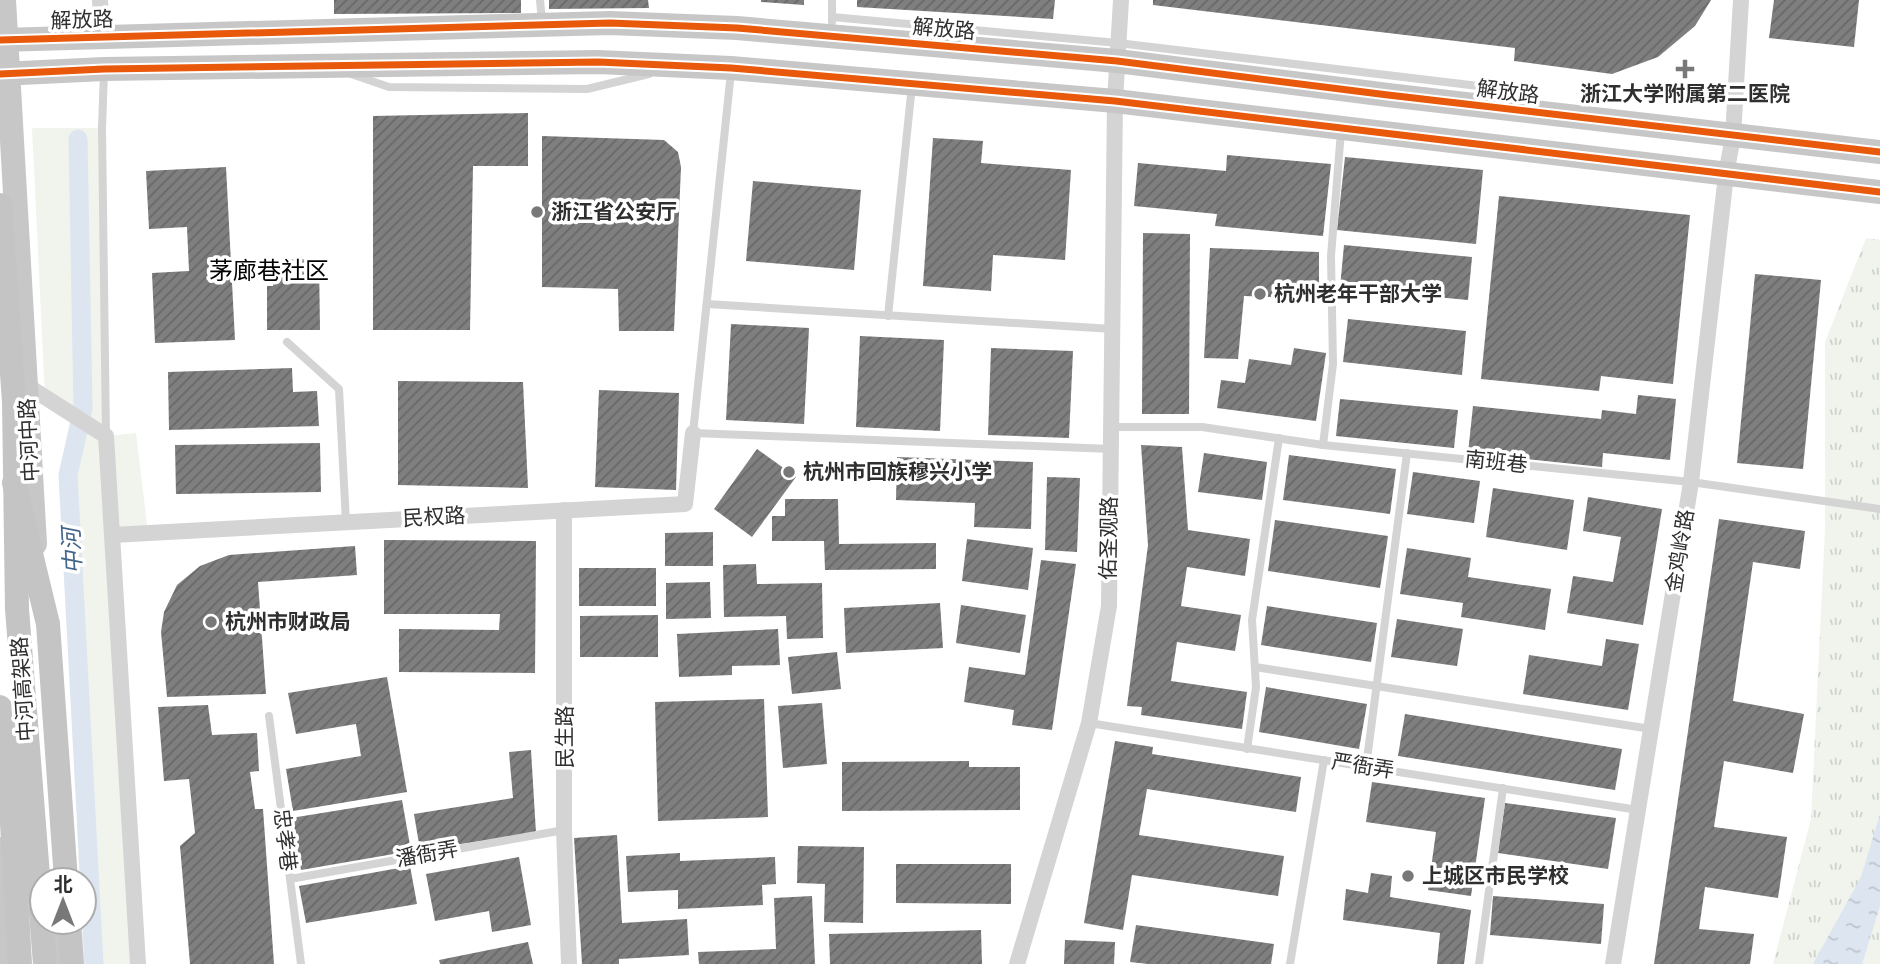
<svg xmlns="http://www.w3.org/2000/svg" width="1880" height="964" font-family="Quicksand,'Noto Sans SC',sans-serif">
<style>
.grass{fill:url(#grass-tufts)}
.park{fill:#f0f4ed}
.water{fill:url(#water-ripples)}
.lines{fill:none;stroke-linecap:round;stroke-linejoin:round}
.canal{stroke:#dce5f0;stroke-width:19}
.building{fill:url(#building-hatch)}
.service{stroke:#d4d4d4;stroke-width:8}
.minor{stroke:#d4d4d4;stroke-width:16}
.primary{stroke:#c7c7c7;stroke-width:24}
.trunk{stroke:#c4c4c4;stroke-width:24}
.trunk-bridge{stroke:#c4c4c4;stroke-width:24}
.cycleway-casing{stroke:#fff;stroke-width:11}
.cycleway{stroke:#e8590c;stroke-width:7}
.poi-dot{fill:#787878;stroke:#fff;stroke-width:2.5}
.labels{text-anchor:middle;stroke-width:7;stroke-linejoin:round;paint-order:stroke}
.street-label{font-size:21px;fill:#2f2f2f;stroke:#fff}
.poi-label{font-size:21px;font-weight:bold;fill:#2f2f2f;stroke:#fff;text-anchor:start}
.water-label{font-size:23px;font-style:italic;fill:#44668b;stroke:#fff}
.quarter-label{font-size:24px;fill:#000;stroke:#fff}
</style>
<defs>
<pattern id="grass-tufts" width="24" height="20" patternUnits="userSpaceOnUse" patternTransform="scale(1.75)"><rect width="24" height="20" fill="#f0f4ed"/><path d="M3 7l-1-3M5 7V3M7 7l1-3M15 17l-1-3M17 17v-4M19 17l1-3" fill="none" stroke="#ced2cc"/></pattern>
<pattern id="water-ripples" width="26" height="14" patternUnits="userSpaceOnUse" patternTransform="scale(1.75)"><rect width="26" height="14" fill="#dce5f0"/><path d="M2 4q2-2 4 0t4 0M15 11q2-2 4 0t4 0" fill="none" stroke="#bdc5ce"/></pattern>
<pattern id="building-hatch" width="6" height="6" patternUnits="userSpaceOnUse" patternTransform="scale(1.75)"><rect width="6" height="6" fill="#7f7f7f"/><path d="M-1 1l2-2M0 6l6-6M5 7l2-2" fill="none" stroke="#686868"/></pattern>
</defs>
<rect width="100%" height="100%" fill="#fff"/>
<path class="grass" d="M1866,238L1880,240V964H1773L1811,819L1825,529V342Z"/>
<path class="park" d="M32,128H102L106,436L136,433L148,533L112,535L140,964H82L81,922H84V880H79L68,475L87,424L45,397Z"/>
<path class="water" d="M1880,814V906L1862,964H1813L1861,877Z"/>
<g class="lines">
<path class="canal" d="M78,139L83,408L68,475L94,964"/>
</g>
<g class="building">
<path d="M334,0H521V13L334,14Z"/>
<path d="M549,0H648L649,8L549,9Z"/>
<path d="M761,0H804V5L761,2Z"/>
<path d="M857,0H1055L1053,19L857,7Z"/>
<path d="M1153,0H1711L1695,26L1658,57L1612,74L1514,61L1515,48L1153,5Z"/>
<path d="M1774,0H1859L1854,47L1769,38Z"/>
<path d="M528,113V166H473L470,330H373V116Z"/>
<path d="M542,136L664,140L678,152L681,167L674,331H619L618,289L542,287Z"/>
<path d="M933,138L983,141L981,163L1071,170L1065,260L993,255L991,291L923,286Z"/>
<path d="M1227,155L1331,164L1323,236L1215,226L1217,214L1134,206L1138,163L1226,171Z"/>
<path d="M1345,157L1483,170L1476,244L1337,230Z"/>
<path d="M226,167L235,340L155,343L152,273L189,271L187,227L149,229L146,171Z"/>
<path d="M753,181L861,190L854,270L746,261Z"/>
<path d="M1499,196L1690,215L1673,384L1601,376L1599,391L1481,379Z"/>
<path d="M1143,233L1190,234L1189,414H1142Z"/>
<path d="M1344,245L1472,257L1468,300L1340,288Z"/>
<path d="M1210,248L1319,252V299L1244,296L1238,359L1204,358Z"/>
<path d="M319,259L320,330H267V286H273V260Z"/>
<path d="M1755,274L1821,280L1803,469L1737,463Z"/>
<path d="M1348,319L1466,331L1462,375L1343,362Z"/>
<path d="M731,324L809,328L804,424L726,420Z"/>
<path d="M860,336L944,340L940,431L856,427Z"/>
<path d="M991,348L1073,351L1069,438L988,435Z"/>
<path d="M1294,348L1326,353L1316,421L1217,408L1221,380L1245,383L1249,359L1291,365Z"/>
<path d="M292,368L293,392L317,391L319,426L169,430L168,372Z"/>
<path d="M398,381L523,382L528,488L398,485Z"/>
<path d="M599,390L679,393L676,490L595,487Z"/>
<path d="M1638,395L1676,399L1670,460L1603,453L1602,467L1468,453L1473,406L1601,419L1602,410L1636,414Z"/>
<path d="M1340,399L1458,410L1454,448L1336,436Z"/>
<path d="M320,443L321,492L176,494L175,445Z"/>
<path d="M1141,445L1182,447L1188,530L1250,539L1245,576L1187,567L1181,606L1241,615L1235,651L1177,642L1171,681L1247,692L1242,729L1141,715L1142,707L1127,706L1148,545Z"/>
<path d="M757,449L796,477L752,537L714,509Z"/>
<path d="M1204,453L1267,462L1262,500L1198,492Z"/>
<path d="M1289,455L1396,469L1390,514L1283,500Z"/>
<path d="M897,457L1033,462L1031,529L974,527L975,503L896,500Z"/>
<path d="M1413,472L1480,481L1474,523L1407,514Z"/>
<path d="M1047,477L1080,478L1077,552L1045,550Z"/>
<path d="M1493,488L1574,500L1567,550L1486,537Z"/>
<path d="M1588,497L1662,509L1643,625L1567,613L1573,576L1613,582L1621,537L1583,531Z"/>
<path d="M785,499H838L839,544L936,543V569L825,570L824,541H772V516H785Z"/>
<path d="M1719,519L1805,531L1800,569L1753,562L1733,701L1804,714L1793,773L1724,761L1714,827L1787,837L1778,898L1705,887L1699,929L1754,934L1750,964H1654Z"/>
<path d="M1275,520L1388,536L1380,588L1268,571Z"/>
<path d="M713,532V566H665V533Z"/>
<path d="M967,539L1033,548L1028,590L962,581Z"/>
<path d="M384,540L536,541L535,673L399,672V629L499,630L500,614H384Z"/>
<path d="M355,546L357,575L258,582L266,694L167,697L161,632L164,612L177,585L200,566L229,555Z"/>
<path d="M1407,548L1471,558L1468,577L1551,589L1545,630L1461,617L1463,603L1400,594Z"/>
<path d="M1041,560L1076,564L1052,730L1012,725L1014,710L964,702L969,667L1025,675Z"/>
<path d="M756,564L757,584L822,583L823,638L787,639L786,616L724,617L723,565Z"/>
<rect x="579" y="568" width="77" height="38"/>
<path d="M710,582L711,618L666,619V583Z"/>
<path d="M940,603L943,648L846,653L844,608Z"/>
<path d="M961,605L1026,615L1020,653L956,643Z"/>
<path d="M1267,606L1377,623L1371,662L1261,645Z"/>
<path d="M658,615V657H580V616Z"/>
<path d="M1397,619L1463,629L1457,666L1391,657Z"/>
<path d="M778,629L780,665L732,666V675L679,677L677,634Z"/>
<path d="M1606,639L1639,644L1628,710L1523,694L1529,655L1602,666Z"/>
<path d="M837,652L841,689L792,694L788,657Z"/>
<path d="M387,677L407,792L293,811L286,769L361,756L356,724L296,734L288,693Z"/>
<path d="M1266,687L1367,704L1359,749L1259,732Z"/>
<path d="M764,699L768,817L658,821L655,702Z"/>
<path d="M822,703L827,764L783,768L778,706Z"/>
<path d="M208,705L212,735L257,733L259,771L250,772L255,809H263L274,964H190L180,846L195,833L189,779L164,781L158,707Z"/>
<path d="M1405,714L1622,749L1615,790L1398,756Z"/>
<path d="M1115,741L1153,747L1152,754L1301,777L1296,812L1147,789L1139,835L1284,856L1278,896L1132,875L1123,930L1084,923Z"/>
<path d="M531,750L536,833L420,850L414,814L513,798L509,752Z"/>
<path d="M969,761V767H1020V810L842,811V762Z"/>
<path d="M1372,782L1485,798L1471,896L1428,890L1436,832L1366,822Z"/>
<path d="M402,800L411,851L301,870L291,818Z"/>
<path d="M1505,803L1616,818L1608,869L1498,853Z"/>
<path d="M617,835L622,923L687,919L689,955L619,959V964H582L574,838Z"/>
<path d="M798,846L864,847L863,923L824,922L825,884L797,883Z"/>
<path d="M680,853V861L775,857L776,884L762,885L763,905L678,909V890L628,892L626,856Z"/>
<path d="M519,857L531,925L492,932L489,911L435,921L426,874Z"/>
<path d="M896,864H1011V904L896,903Z"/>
<path d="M410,866L417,904L306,923L299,886Z"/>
<path d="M1371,873L1392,876L1390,897L1471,910L1464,964H1437L1440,933L1343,920L1346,889L1368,893Z"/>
<path d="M812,896L815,964H699L698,952L776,949L774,898Z"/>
<path d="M1493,896L1604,904L1601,944L1490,935Z"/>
<path d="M1136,925L1274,944L1271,964H1148L1130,962Z"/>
<path d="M981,930L982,964H830L829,934Z"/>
<path d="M1065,940L1115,942L1114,964H1064Z"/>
<path d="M528,942L533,964H440L439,960Z"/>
</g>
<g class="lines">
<g class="service">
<path d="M540,0L542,21"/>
<path d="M832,17L1118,43L1487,87L1515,101"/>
<path d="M832,22V0"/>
<path d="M104,71L102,128L106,436"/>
<path d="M731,72L693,433L1111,449"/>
<path d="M351,74L389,87L587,89L649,74"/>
<path d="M707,304L1113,329"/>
<path d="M888,316L912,85"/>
<path d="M287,342L339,389L346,522"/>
<path d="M1111,427H1202L1323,445L1691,482L1880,509"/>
<path d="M1323,445L1333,364L1331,256L1341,131"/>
<path d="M1255,667L1651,729"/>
<path d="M269,716L301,964"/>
<path d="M1089,723L1638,810"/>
<path d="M1247,749L1256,687L1252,620L1279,438"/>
<path d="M1366,767L1407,453"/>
<path d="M290,879L564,830"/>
<path d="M1290,964L1324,760"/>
<path d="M1479,964L1503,788"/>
</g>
<g class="minor">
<path d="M100,0L102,37"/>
<path d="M26,385L106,436L138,964"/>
<path d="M564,510V830L569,964"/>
<path d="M112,535L685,504L693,433"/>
<path d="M1017,964L1089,723L1109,606L1115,101L1121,0"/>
<path d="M1613,964L1691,482L1726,175L1733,136L1741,0"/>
</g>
<g class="primary">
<path d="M4,0L35,544"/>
<path d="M0,40L610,23L737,28L1117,61L1388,95L1880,152"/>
<path d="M0,74L104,69L598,62L731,68L1115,101L1880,192"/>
<path d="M0,849L7,964"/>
<path d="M57,922L60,964"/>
</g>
<g class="trunk">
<path d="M0,205L14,402L17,609L45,964"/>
<path d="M48,624L66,880"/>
<path d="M0,707L11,806L20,964"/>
<path d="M69,922L72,964"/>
</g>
<path class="trunk-bridge" d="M14,483L48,624"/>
<defs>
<g id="cycleway">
<path d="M0,40L610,23L737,28L1117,61L1388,95L1880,152"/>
<path d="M0,74L104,69L598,62L731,68L1115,101L1880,192"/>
</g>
</defs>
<use href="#cycleway" class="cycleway-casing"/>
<use href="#cycleway" class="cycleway"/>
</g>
<g class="poi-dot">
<path d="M1681.5 58.5h7v7h7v7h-7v7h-7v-7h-7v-7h7z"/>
<circle cx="537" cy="212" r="7"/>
<circle cx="1260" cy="294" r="7"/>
<circle cx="789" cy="472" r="7"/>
<circle cx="211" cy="622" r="7"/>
<circle cx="1408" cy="876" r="7"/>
</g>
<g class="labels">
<g class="street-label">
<text transform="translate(82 20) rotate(-2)" y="7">解放路</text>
<text transform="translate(944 29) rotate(5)" y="7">解放路</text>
<text transform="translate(1508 92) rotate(7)" y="7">解放路</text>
<text transform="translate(29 440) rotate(-93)" y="7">中河中路</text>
<text transform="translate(1496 462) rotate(6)" y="7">南班巷</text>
<text transform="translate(434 517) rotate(-3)" y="7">民权路</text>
<text transform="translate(1109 538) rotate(-89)" y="7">佑圣观路</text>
<text transform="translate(1680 551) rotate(-81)" y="7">金鸡岭路</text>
<text transform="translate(23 689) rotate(-94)" y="7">中河高架路</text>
<text transform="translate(565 737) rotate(-90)" y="7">民生路</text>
<text transform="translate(1363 766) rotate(9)" y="7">严衙弄</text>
<text transform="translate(285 840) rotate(83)" y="7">忠孝巷</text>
<text transform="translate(427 854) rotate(-10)" y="7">潘衙弄</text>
</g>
<g class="poi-label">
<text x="1685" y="101" text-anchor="middle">浙江大学附属第二医院</text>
<text x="551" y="219">浙江省公安厅</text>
<text x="1274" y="301">杭州老年干部大学</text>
<text x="803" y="479">杭州市回族穆兴小学</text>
<text x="225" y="629">杭州市财政局</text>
<text x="1422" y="883">上城区市民学校</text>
</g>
<g class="water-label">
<text transform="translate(72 551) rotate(-93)" y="8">中河</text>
</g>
<g class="quarter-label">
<text x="269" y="279">茅廊巷社区</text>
</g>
</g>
<g transform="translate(63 901)"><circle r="33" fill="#ffffff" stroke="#acacac" stroke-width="2"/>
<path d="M0-5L12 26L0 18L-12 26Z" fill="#787878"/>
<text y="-10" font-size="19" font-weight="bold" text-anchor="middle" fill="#2f2f2f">北</text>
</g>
</svg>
